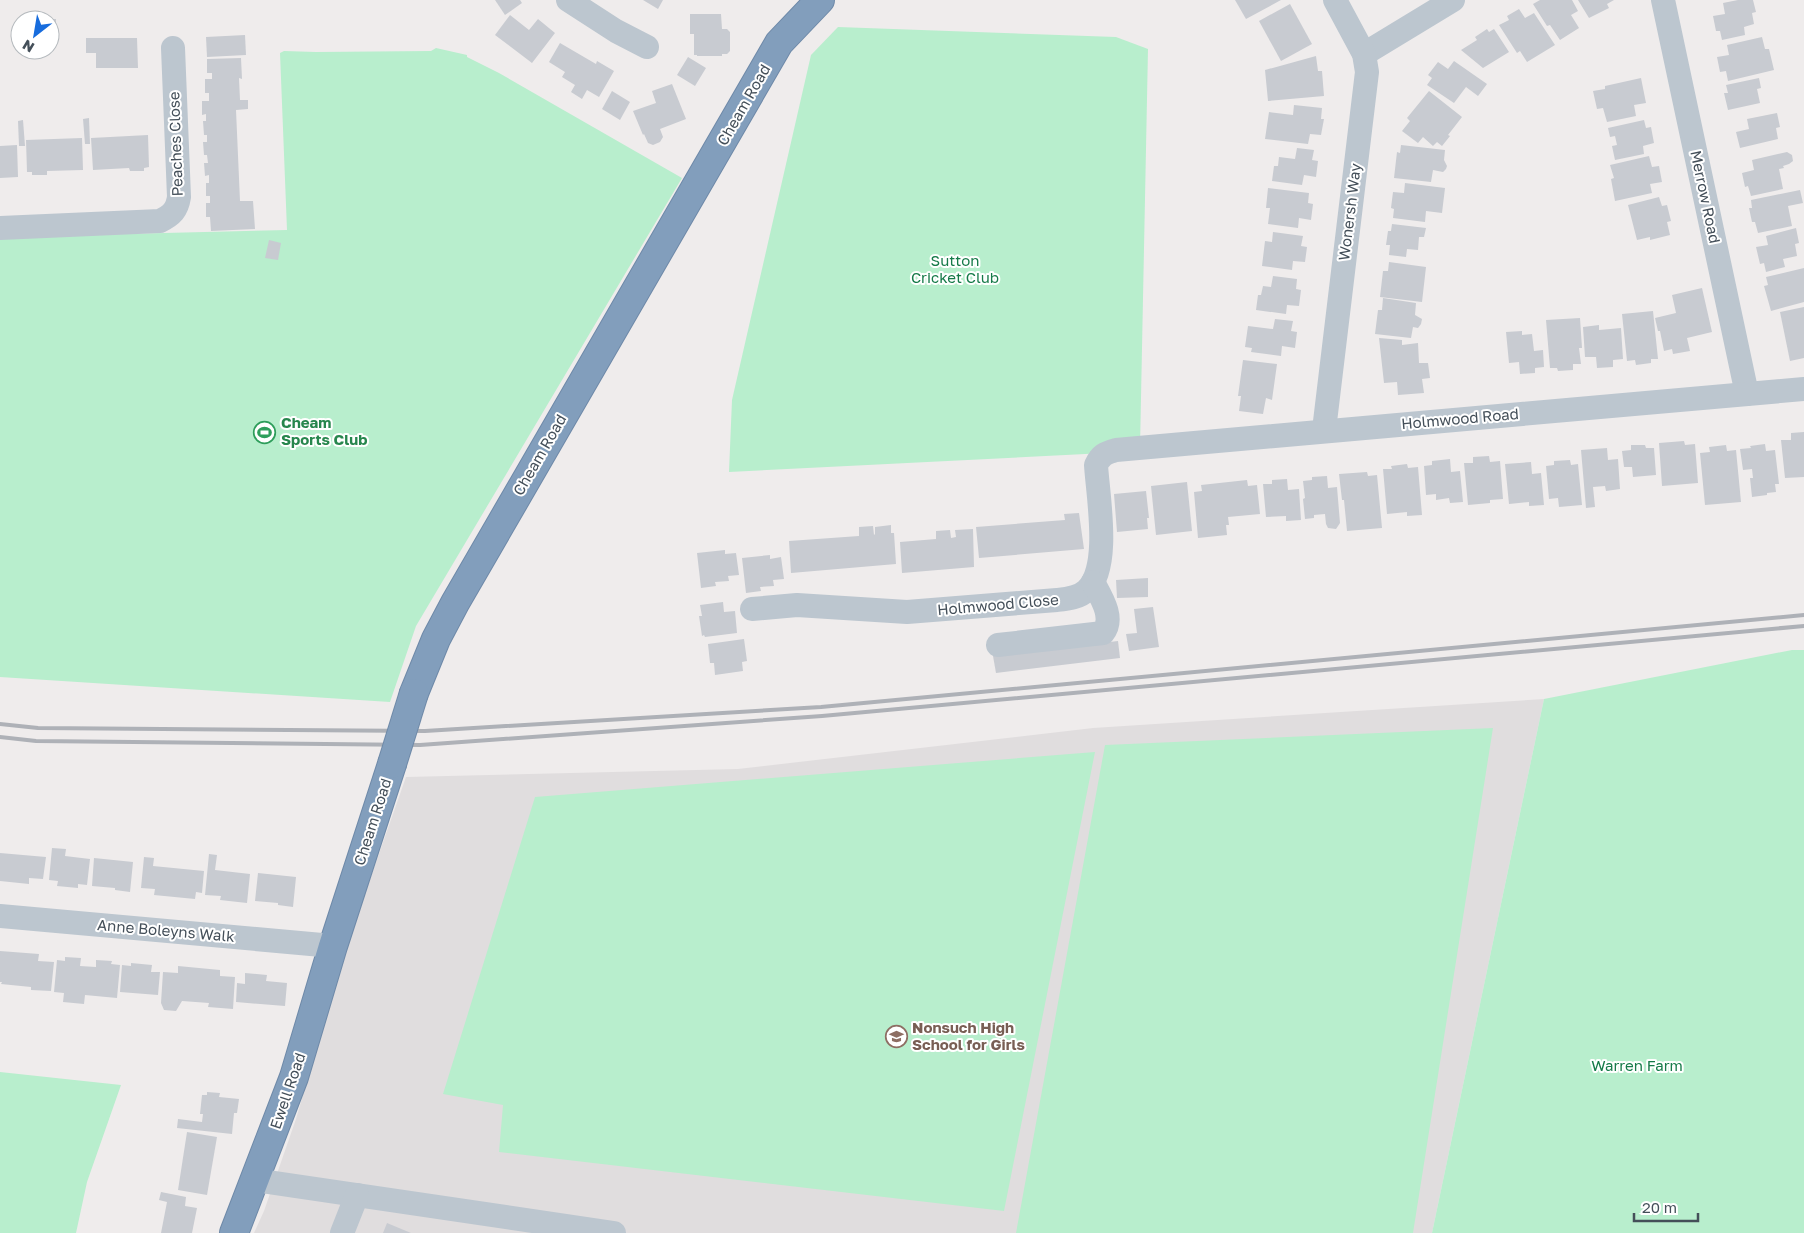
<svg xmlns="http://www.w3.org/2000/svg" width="1804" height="1233" font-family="'Golos Text',sans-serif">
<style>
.education{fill:#e0ddde}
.green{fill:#b8eecd}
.building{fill:#c8cbd1}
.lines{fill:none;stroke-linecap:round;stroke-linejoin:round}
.highway-casing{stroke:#6e89a8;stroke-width:30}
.minor{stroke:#bcc6cf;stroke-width:24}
.highway{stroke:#829ebc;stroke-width:28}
.rail{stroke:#aeb1b7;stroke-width:4}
.highway-bridge-casing{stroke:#6e89a8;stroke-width:30;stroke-linecap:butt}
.highway-bridge{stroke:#829ebc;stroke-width:28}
.labels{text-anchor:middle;stroke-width:4;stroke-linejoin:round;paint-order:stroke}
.street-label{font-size:15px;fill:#444f59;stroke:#fff}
.park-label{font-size:15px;fill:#157a48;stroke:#fff}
.leisure-label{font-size:15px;font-weight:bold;fill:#27864d;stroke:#fff;text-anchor:start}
.education-label{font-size:15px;font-weight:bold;fill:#785e54;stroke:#fff;text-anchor:start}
</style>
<rect width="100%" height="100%" fill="#efecec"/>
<path class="education" d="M1544,699L1432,1233H254L264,1211L296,1119L343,956L406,777L738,769L1093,728Z"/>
<g class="green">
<path d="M838,27L1116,37L1148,49L1140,448L1105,453L729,472L732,400L811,55Z"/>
<path d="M436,48L467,55V57L499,73L682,178L416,626L390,702L0,677V237L287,230L280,53L284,51L316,52L431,51Z"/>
<path d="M1792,650H1804V1233H1432L1544,699Z"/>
<path d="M1493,728L1413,1233H1016L1105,745Z"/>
<path d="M1095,752L1004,1211L499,1152L503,1105L443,1094L535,797Z"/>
<path d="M0,1072L121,1085L87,1182L76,1233H0Z"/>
</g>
<g class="building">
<path d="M495,0H520L522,3L505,15Z"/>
<path d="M643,0H663L658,9Z"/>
<path d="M1235,0H1281L1246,19Z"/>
<path d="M1540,0H1572L1578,11L1571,15L1579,28L1560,40L1550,25L1547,26L1533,4Z"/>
<path d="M1578,0H1614L1607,4L1609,8L1589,18Z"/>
<path d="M1738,0H1753L1756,12L1752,13L1754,24L1744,27L1745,35L1722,40L1720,31H1716L1713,16L1725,14L1723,3Z"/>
<path d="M1290,4L1312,44L1281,61L1259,21Z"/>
<path d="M1519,9L1525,18L1534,13L1555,45L1527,62L1520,51L1517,53L1499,25L1509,20L1507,16Z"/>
<path d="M690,14H721L722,29H727L730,32V51L727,54H722V56H697V55H694V34H690Z"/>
<path d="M510,15L529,30L538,19L555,33L532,63L495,35Z"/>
<rect x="50" y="19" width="6" height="15"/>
<path d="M1487,29L1489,32L1494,29L1509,52L1483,68L1461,50L1477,40L1475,37Z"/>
<path d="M245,35L246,55L207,57L206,37Z"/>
<path d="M1762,37L1765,49H1769L1774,70L1728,81L1726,71L1720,72L1717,57L1729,55L1727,45Z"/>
<path d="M86,38H137L138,68H96V53H86Z"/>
<path d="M560,43L596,64L597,61L614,71L599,97L587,90L582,99L571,92L575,85L562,77L565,72L549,62Z"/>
<path d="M1316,56L1318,71H1322L1324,96L1268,101L1265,70Z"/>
<path d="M688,57L706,68L695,86L677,75Z"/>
<path d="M241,58L242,79L239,78L240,100H248V109L236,110L240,201H253L255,229L211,231L210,217H206V203H210V196H206V183H209V175L205,176L204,163H208L207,155H204L203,142H207V135H204L203,121H206V114L202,115V101H209V93H205V79H212V73H207V59Z"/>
<path d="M1454,61L1487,84L1478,96L1466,87L1454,103L1427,85L1432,78L1428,75L1438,62L1448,69Z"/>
<path d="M1641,78L1646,103L1634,105L1636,116L1607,122L1603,108L1597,109L1593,91L1605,89V86Z"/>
<path d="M1759,78L1761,88L1757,89L1760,103L1728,110L1724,93H1728L1726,85Z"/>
<path d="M672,84L686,119L660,129L663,137L660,142L653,145L648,143L644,134L643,135L633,111L656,103L652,91Z"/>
<path d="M612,91L630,102L620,120L602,109Z"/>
<path d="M1429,91L1462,117L1448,135L1450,136L1442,146L1437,142L1433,146L1423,137L1418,143L1402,131L1410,121L1407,118Z"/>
<path d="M1294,105L1322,108L1321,119H1324L1321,135L1310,134L1308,144L1265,139L1269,112L1293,115Z"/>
<path d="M1777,113L1780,127L1776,128L1778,139L1740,148L1736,132L1749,129L1747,119Z"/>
<path d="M89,118L90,144H85L83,119Z"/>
<path d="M23,120L25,146H19L18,121Z"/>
<path d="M1644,120L1646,128L1651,127L1654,143L1643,146L1644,154L1615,160L1612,146L1617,145L1615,136L1610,137L1608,128Z"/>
<path d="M148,135L149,167L144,168V171H130L129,168L93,170L91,138Z"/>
<path d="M82,138L83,170L47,171V175H32V172H27L26,140Z"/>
<path d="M17,145L18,177L0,178V146Z"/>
<path d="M1401,145L1445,150L1444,160L1447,166L1446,169L1443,172L1433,170L1431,182L1394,178L1397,152L1400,153Z"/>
<path d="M1297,148L1314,150L1312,160L1318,161L1316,177L1304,175L1302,185L1272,181L1274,166H1278L1279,157L1295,159Z"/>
<path d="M1787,152L1792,155L1793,161L1789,164L1783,166L1784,168L1779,169L1783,189L1751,196L1748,186L1745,187L1742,173L1754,170L1752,160Z"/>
<path d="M1649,156L1652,167L1659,166L1662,182L1650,184L1652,193L1615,201L1611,179L1614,178L1610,165Z"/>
<path d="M1405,183L1445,188L1442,213L1426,211L1425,222L1393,218L1394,209L1391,208L1393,192L1404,193Z"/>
<path d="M1268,188L1309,193L1308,203L1313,204L1311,220L1299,218L1298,228L1268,224L1270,208H1266Z"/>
<path d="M1800,190L1803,203L1788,206L1792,226L1758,233L1755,222H1752L1749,208H1752L1751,200Z"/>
<path d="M1659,197L1662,206L1667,205L1671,221L1667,222L1670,235L1650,240V237L1637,240L1628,205Z"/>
<path d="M1392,224L1426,228L1424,237H1419L1418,250L1407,249L1406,257L1389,255L1390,245H1386L1388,231H1391Z"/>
<path d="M1796,228L1799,243L1795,244L1797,256L1783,259L1785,267L1766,272L1764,263L1760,264L1756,247L1768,245L1766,236Z"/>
<path d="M1273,232L1303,236L1301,246L1307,247L1305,262L1293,261L1292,270L1262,266L1265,241L1272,242Z"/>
<path d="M269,240L281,243L278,260L265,258Z"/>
<path d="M1389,262L1426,267L1422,302L1380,297L1383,271H1388Z"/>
<path d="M1804,268V302L1771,311L1764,286L1768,285L1766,277Z"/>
<path d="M1273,276L1297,279L1296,289L1301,290L1299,306L1287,305L1286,314L1256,310L1258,295H1261L1263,286L1271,287Z"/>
<path d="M1702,288L1712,332L1687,338L1690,351L1673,354L1672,349L1664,351L1660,331H1658L1655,318L1676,313L1672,295Z"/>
<path d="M1383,298L1416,303L1415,315L1422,319L1421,324L1418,328L1413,327L1411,338L1375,334L1378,310H1382Z"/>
<path d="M1804,307V358L1790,361L1780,312Z"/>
<path d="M1653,311L1658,359H1651V363L1636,365L1635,360L1627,361L1622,314Z"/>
<path d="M1580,318L1582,348H1579L1581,364H1573V370L1558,371L1557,368H1550L1546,320Z"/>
<path d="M1275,319L1293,321L1291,331L1297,332L1295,348L1282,346L1281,356L1251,352L1252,348L1245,347L1248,326L1273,329Z"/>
<path d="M1599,325V330L1621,328L1623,359L1613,360V367L1597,368L1596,357H1585L1583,327Z"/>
<path d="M1522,331V335L1532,334L1534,351L1543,350L1544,367L1535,368V373L1520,374L1519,362L1509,363L1506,332Z"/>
<path d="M1379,338L1402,340V345L1418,343L1419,363H1428L1430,378L1422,379L1424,393L1398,395L1397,382L1384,383Z"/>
<path d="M1243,360L1277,364L1272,400L1266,398L1263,414L1239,411L1241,396H1238Z"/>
<path d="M1804,432V477L1785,478L1781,440H1791V433Z"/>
<path d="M1684,441L1685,445L1695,444L1698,483L1662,486L1659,443Z"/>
<path d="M1765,444L1766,451L1775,450L1779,484H1775L1776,492L1767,493V495L1752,497L1750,478H1753L1752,469L1743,470L1740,449L1751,448L1750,446Z"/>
<path d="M1631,445H1645L1646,448H1654L1656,475L1633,477L1632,467H1624L1622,451L1631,450Z"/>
<path d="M1726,445L1727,451L1736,450L1741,502L1705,505L1700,453L1710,452L1709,447Z"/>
<path d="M1607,448L1608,460L1618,459L1620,489L1606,491L1605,486L1593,487L1595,507L1586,508L1581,450Z"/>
<path d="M1489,456L1490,462L1500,461L1503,499L1490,500V503L1468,505L1464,463H1473V457Z"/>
<path d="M1450,459L1451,472L1460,471L1463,502L1450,503L1449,498L1436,500V494L1426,495L1424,466L1432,465V461Z"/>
<path d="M1570,460L1571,465L1578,464L1582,505L1559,507L1558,498L1549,499L1546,466L1554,465V461Z"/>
<path d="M1531,462L1532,474L1541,473L1544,505L1529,506V502L1509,504L1505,464Z"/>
<path d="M1407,464L1408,468L1418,467L1422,515L1407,516V512L1387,514L1383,469H1392L1391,466Z"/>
<path d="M1367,472L1368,476L1377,475L1382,528L1347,531L1344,500H1342L1339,474Z"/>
<path d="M1327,476L1328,488L1337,487L1340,523L1336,529L1328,528L1326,524L1325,514L1314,515V518L1305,519L1303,499L1305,498L1303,481L1312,480V477Z"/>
<path d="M1287,479L1288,490L1299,489L1301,520L1286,521V516L1266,517L1263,484H1272V480Z"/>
<path d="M1247,480L1248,486L1257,485L1260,514L1228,517L1229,525H1226L1227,535L1198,538L1194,492L1202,491L1201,485Z"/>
<path d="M1187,482L1192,531L1156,535L1151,486Z"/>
<path d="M1146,491L1149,518H1147L1148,529L1117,532L1114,494Z"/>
<path d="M1079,513L1084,549L979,558L976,527L1065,520L1064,514Z"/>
<path d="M891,525V533H894L896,564L791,573L789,541L859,536V527L873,526L874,535L875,534V527Z"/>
<path d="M973,529L974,567L902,573L900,542L936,539V531L950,530L951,538L956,537L955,530Z"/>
<path d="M725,550V554L736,553L739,575L728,576L729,581L715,582L716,586L701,588L697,553Z"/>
<path d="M770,555V559L781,557L784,579L773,580L774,586L760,587L761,591L746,593L742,558Z"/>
<path d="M1148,578V597L1117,598L1116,580Z"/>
<path d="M723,602L724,612L735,611L737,633L705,637L704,635L702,636L699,616H702L700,605Z"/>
<path d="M1153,607L1159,647L1129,651L1126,634L1137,633L1134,609Z"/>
<path d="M744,639L747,661L742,662L743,671L715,675L714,663H710L708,644Z"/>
<path d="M1118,641L1120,658L996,673L993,656Z"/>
<path d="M52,848L66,849L65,856L90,859L87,885L78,884V888L57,886L58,881L49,880Z"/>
<path d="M0,853L46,857L43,879L29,878V884L0,881Z"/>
<path d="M209,854L217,855L215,870L250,874L247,903L220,900L221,896L205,895Z"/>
<path d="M144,857L154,858L153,866L204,871L202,893L196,892L195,899L154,895L155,889L141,888Z"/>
<path d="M94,858L133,862L130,892L115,890V888L92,886Z"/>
<path d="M258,873L296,877L293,907L278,905V903L255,901Z"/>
<path d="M0,951L39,954L38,961L54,962L51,991L31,990V987L1,984L2,982H0Z"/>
<path d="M65,957L81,958L80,966L96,967V960L112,961L111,964L120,965L117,998L85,995L84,1004L63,1002L64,993L54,992L57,960L65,961Z"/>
<path d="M131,963L152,965L151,972H160L158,995L120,992L122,965L131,966Z"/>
<path d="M178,966L220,970V976L235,977L233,1009L208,1007L209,1003L182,1001L176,1011L164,1010L161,1003L163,972L178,973Z"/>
<path d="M245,973L267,975L266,981L287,983L285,1006L236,1002L237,983L245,984Z"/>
<path d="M207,1092L220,1093L219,1097L239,1099L237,1113H234L232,1134L177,1128L178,1119L202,1122L203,1114H200L202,1095H207Z"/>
<path d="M187,1132L217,1137L207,1195L178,1190Z"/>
<path d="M161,1192L186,1197L185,1206L197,1208L192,1233H161L167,1202L159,1200Z"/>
<path d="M387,1223L411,1233H383Z"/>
</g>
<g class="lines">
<defs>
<g id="highway">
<path d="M414,693L436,639L455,603L779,43L820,0"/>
<path d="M234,1233L294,1077L333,946L392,764"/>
</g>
</defs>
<use href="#highway" class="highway-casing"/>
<g class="minor">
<path d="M568,0L616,31L647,47"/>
<path d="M1663,0L1747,394"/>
<path d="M1364,54L1453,0"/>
<path d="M0,228L160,221C172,215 177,210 179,197L173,48"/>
<path d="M1324,430L1367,72L1364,54L1335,0"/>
<path d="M752,609L797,605L907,612L1057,600C1067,599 1079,598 1087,590C1111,567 1098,497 1096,465C1101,455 1105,453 1116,450L1804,389"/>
<path d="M998,645L1103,633C1115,618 1101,597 1093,582"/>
<path d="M0,916L333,946"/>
<path d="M255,1180L614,1233"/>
<path d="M342,1233L357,1195"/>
</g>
<use href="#highway" class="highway"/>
<g class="rail">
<path d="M0,724L38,728L425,731L821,707L1804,615"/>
<path d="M0,737L36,741L420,745L822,716L1804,626"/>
</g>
<defs>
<path id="highway-bridge" d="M392,764L414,693"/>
</defs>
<use href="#highway-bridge" class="highway-bridge-casing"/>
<use href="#highway-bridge" class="highway-bridge"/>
</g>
<defs>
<symbol id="stadium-ring" viewBox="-11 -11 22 22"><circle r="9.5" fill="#fff" stroke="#2e9e5b" stroke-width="1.5"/><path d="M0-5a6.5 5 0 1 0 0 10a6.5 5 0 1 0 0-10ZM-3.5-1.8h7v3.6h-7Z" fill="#2e9e5b"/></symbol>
<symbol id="school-ring" viewBox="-11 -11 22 22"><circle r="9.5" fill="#fff" stroke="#8d6e63" stroke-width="1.5"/><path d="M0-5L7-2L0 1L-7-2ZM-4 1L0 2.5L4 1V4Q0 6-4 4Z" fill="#8d6e63"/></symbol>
</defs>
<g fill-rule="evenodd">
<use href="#stadium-ring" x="252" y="420" width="25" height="25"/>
<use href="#school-ring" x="884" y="1024" width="25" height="25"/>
</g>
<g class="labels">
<g class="street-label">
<text transform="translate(744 105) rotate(-60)" y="5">Cheam Road</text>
<text transform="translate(176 144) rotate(-92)" y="5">Peaches Close</text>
<text transform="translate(1705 197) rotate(78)" y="5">Merrow Road</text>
<text transform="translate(1350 212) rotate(-83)" y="5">Wonersh Way</text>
<text transform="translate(1460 419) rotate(-5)" y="5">Holmwood Road</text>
<text transform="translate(540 455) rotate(-60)" y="5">Cheam Road</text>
<text transform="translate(998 605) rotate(-5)" y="5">Holmwood Close</text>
<text transform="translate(373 822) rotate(-72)" y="5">Cheam Road</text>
<text transform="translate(166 931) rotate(5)" y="5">Anne Boleyns Walk</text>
<text transform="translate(288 1091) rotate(-71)" y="5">Ewell Road</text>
</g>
<g class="park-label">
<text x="955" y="266">Sutton<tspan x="955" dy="17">Cricket Club</tspan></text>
<text x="1637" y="1071">Warren Farm</text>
</g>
<g class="leisure-label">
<text x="281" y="428">Cheam<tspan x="281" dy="17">Sports Club</tspan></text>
</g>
<g class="education-label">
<text x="912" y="1033">Nonsuch High<tspan x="912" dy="17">School for Girls</tspan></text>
</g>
</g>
<g transform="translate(35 35) rotate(211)"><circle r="24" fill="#ffffff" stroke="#b4b9bd"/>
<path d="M0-4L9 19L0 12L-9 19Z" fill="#176cdd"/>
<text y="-8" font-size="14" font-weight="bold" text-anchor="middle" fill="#444f59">N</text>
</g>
<path d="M1634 1213v8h64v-8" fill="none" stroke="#444f59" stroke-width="2.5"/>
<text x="1642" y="1213" font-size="15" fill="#444f59" stroke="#ffffff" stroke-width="4" paint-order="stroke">20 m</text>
</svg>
